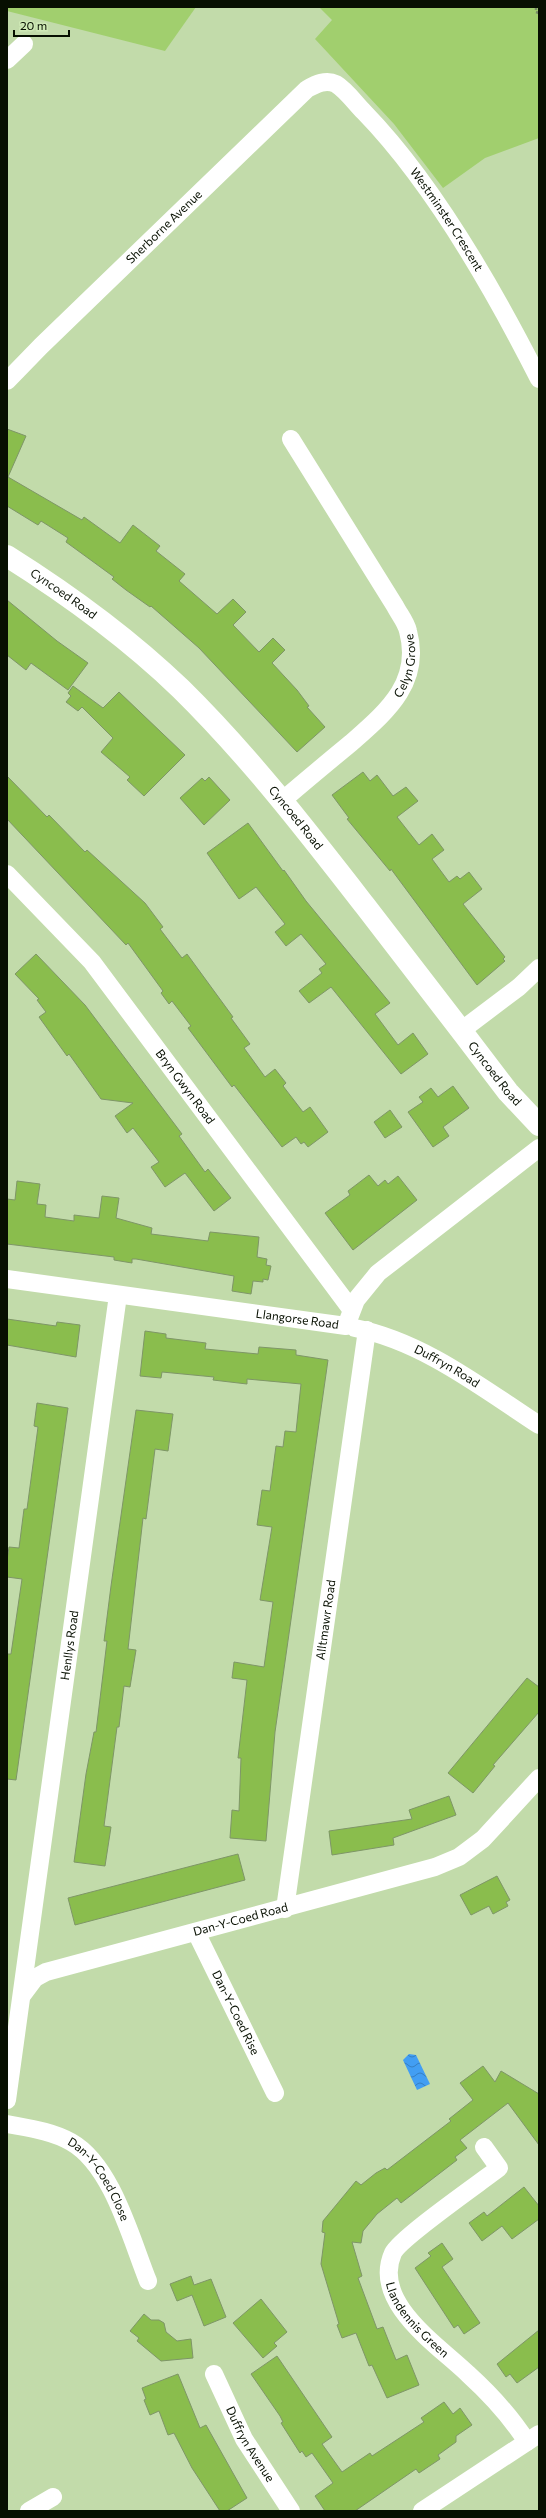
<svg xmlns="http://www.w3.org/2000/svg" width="546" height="2518" font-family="Commissioner,sans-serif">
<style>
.green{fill:#a1cf6e}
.water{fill:url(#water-waves)}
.building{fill:#8abd4d;stroke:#7e9667}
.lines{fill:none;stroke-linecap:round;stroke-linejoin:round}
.path{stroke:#798b68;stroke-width:2.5;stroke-dasharray:3 2;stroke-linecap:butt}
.street{stroke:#fff;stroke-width:18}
.secondary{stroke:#fff;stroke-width:22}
.labels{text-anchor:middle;stroke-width:3.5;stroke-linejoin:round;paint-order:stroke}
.street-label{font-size:12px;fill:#070f01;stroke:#cfe9b6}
</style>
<defs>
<pattern id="water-waves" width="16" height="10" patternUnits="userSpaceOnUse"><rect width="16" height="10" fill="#429ef3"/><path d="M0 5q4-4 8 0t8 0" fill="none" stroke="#357fc2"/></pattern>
</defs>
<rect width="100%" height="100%" fill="#c2dbaa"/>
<g class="green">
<path d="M7,7H196L165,51L7,11Z"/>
<path d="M319,7H539V138L485,158L443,188L394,124L315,39L332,20Z"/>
</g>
<path class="water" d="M409,2054L416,2055L430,2084L417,2090L403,2060Z"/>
<g class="building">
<path d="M7,429L26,436L8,477L82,520L84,517L120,543L133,525L160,546L156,551L185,574L179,581L217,614L233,599L246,612L233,625L259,652L273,638L285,650L272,663L297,690L309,706L307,707L325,727L297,752L199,648L151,606L150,607L126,590L112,579L114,577L66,542L68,538L41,521L38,525L7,506Z"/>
<path d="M7,600L57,641L88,663L68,690L31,663L26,670L7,655Z"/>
<path d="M73,686L103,708L119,692L185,755L144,796L127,780L130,777L101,752L113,738L82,707L78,711L66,702L71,696L68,693Z"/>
<path d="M363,772L370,781L377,775L393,796L406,787L418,801L397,817L419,845L432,834L444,850L432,859L449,882L457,876L460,879L469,872L482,889L463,904L505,957L503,959L505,961L477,985L391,869L390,871L347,819L349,818L332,795Z"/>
<path d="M7,776L47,817L49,815L85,852L87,850L145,903L163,927L160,929L182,958L187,954L233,1017L231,1018L250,1044L244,1048L265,1077L275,1069L286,1083L283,1086L303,1112L310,1107L328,1132L308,1147L304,1142L301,1144L296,1137L282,1147L234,1085L232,1087L188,1028L191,1026L172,1001L169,1004L161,993L163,991L128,943L126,945L7,819Z"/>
<path d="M209,777L230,800L204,825L180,798L202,778L205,781Z"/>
<path d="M248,823L283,871L284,870L306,901L390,1003L375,1014L398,1045L413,1033L428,1054L401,1074L331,987L309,1003L299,991L322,973L319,969L326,964L301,934L286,946L275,932L285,924L256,887L239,899L207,853Z"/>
<path d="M36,954L85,1005L182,1134L179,1136L205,1172L208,1169L231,1198L214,1211L185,1173L165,1187L151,1167L159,1162L133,1128L127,1133L115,1116L133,1103L101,1099L69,1054L67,1056L39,1017L46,1012L37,1000L39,999L15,974Z"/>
<path d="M453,1086L469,1108L443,1127L449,1136L433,1147L408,1112L423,1102L419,1097L431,1088L438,1097Z"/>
<path d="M390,1110L402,1127L385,1138L374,1122Z"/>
<path d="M369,1175L378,1186L385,1180L388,1184L398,1176L417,1200L353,1250L325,1213L350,1195L348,1191Z"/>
<path d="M17,1181L40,1184L37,1204L46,1205L45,1217L74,1221V1215L99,1218L102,1196L119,1198L116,1218L152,1228L151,1234L208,1241L210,1232L259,1237L257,1257L267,1259L266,1265L271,1266L268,1280L263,1279V1282L253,1281L251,1294L232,1291L234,1276L136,1259H132V1263L114,1260V1257L7,1244V1199L15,1200Z"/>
<path d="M7,1319L56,1326L57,1322L80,1325L76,1357L7,1345Z"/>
<path d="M145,1331L166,1334V1338L206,1343L205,1349L258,1354L259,1347L296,1350V1355L328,1360L275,1732L266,1841L230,1838L232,1810L239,1811L241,1758H238L247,1680L232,1678L234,1662L264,1667L273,1602L260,1600L272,1527L257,1525L262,1490L270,1491L276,1446L283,1447L285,1431L296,1432L301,1384L247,1379V1384L213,1380L214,1377L162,1372L161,1378L140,1376Z"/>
<path d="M37,1403L68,1408L16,1780L7,1779V1654H11L22,1579L7,1577V1560L9,1547L19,1548L24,1509H27L38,1427L34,1426Z"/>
<path d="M136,1410L173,1414L168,1451L155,1449L146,1519L143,1518L128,1649L136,1650L130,1687L124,1686L119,1727H117L104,1826L111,1827L105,1866L74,1862L86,1774L94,1732H96L107,1641H104L111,1586Z"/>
<path d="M527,1678L539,1687V1712L493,1765L495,1766L473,1793L448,1773Z"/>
<path d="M449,1796L456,1815L393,1838L394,1845L332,1855L329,1831L412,1819L409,1810Z"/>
<path d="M238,1854L245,1880L75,1925L68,1898Z"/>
<path d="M497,1876L510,1900L506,1902L508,1906L493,1914L489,1906L471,1915L460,1895Z"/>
<path d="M483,2066L495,2082L501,2071L539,2094V2145L508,2103L460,2140L467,2148L455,2157L457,2160L401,2203L397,2198L377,2214L363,2231L361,2243L352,2242L362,2276L358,2278L377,2329L383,2327L396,2360L407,2355L419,2385L387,2398L372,2365L369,2366L356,2333L342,2338L337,2325L339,2324L321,2264L325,2233L322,2232L323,2221L356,2181L361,2185L376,2173L385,2168L387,2170L451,2121L449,2119L473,2100L460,2083Z"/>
<path d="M524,2187L539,2206V2219L512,2239L502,2226L482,2241L469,2223L484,2212L487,2216Z"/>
<path d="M442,2243L453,2259L442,2267L480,2323L464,2334L458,2325L454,2328L415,2268L431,2256L428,2253Z"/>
<path d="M191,2276L194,2285L211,2279L226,2317L204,2326L192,2295L177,2301L170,2284Z"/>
<path d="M261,2299L287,2332L274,2343L277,2346L263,2358L233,2323Z"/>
<path d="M144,2314L151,2320H159L164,2323L166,2332L177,2341L191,2339L193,2358L161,2361L137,2341L139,2338L130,2331Z"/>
<path d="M539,2330V2367L517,2383L510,2374L506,2377L497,2364Z"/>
<path d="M277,2356L332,2437L322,2444L342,2472L370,2453L372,2456L424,2422L421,2418L444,2402L453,2414L460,2408L472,2425L456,2436V2442L438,2455L440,2459L419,2473L416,2469L355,2511H325L315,2496L333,2483L312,2453L306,2457L302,2451L300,2453L281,2423L283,2422L280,2416L251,2374Z"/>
<path d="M178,2374L200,2428L206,2425L247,2498L227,2511H220L192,2468L174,2433L168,2435L159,2411L150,2415L144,2400L146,2399L142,2388Z"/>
</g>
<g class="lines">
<path class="path" d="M536,7V12L539,13"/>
<g class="street">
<path d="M7,60L24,44"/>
<path id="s1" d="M7,381L41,346L307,89C316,84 326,79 336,84C346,90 356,104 364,112C433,183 494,290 539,379"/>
<path id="s2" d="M283,800C305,781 328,762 351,743C386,712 422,683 408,631C406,622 399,614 395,606L291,439"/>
<path id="s3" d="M7,874L92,962L351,1309"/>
<path d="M462,1030L519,987L539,968"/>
<path id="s4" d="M7,1279L346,1326L356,1300L378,1273L539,1148"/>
<path id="s5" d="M355,1328C424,1342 482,1388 539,1425"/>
<path id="s6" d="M285,1909L367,1330"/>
<path id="s7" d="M196,1932L275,2093"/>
<path id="s8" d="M23,1994L35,1978L46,1972L435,1867L459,1857L483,1839L539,1778"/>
<path id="s9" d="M7,2100L118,1295"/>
<path id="s10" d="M7,2124C28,2128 52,2131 71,2142C112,2165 131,2239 148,2281"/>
<path id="s11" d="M484,2147L499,2168C481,2182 400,2238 393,2253C371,2302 438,2345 468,2374C490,2394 511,2417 527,2442"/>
<path id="s12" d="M214,2374L244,2439L291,2511"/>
<path d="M29,2511L53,2497"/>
<path d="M422,2511L539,2434"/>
</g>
<path class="secondary" id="s13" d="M7,556C69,595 128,638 181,689C249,756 307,831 366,907C413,968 461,1030 508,1092L539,1125"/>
</g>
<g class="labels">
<g class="street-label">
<text dy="4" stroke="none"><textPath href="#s1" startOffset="625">Westminster Crescent</textPath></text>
<text dy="4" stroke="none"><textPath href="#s1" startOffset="220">Sherborne Avenue</textPath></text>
<text dy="4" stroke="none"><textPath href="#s13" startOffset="68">Cyncoed Road</textPath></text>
<text dy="4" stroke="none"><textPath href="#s2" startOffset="187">Celyn Grove</textPath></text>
<text dy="4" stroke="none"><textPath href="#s13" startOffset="392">Cyncoed Road</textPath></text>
<text dy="4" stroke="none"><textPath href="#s13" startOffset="716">Cyncoed Road</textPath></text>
<text dy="4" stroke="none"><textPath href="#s3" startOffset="278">Bryn Gwyn Road</textPath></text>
<text dy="4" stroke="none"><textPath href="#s4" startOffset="293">Llangorse Road</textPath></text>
<text dy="4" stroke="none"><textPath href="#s5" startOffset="100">Duffryn Road</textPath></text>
<text dy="4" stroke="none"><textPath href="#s6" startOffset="292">Alltmawr Road</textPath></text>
<text dy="4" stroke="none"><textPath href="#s9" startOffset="459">Henllys Road</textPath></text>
<text dy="4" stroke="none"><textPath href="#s8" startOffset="234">Dan-Y-Coed Road</textPath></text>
<text dy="4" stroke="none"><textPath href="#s7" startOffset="90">Dan-Y-Coed Rise</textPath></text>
<text dy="4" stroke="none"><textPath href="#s10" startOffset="114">Dan-Y-Coed Close</textPath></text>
<text dy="4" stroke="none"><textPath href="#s11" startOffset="239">Llandennis Green</textPath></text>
<text dy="4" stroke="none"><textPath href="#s12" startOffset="79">Duffryn Avenue</textPath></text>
</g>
</g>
<rect width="546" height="2518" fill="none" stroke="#070f01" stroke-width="16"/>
<path d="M14 30v6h55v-6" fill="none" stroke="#070f01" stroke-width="2"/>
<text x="20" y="30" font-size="12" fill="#070f01" stroke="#cfe9b6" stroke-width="3" paint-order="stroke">20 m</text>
</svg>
